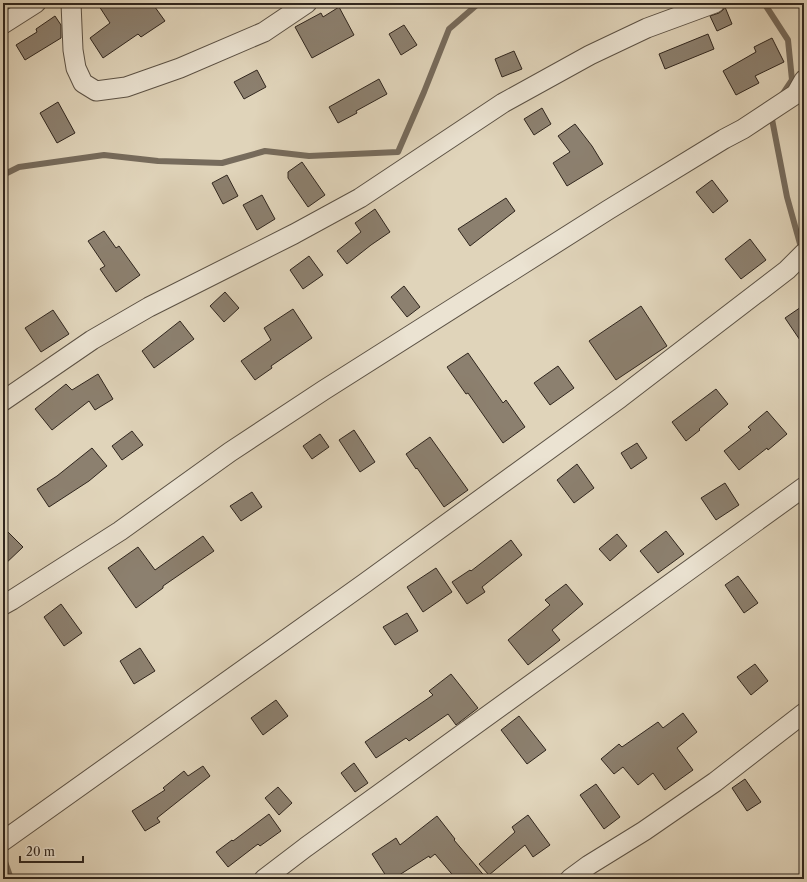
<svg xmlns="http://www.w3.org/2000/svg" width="807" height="882" font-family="'Libre Caslon Text',serif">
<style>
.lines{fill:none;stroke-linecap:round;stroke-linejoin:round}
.stream{stroke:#766b5c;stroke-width:6}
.building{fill:#8c806f;stroke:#30261e}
.minor-casing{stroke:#5c5245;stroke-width:21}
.minor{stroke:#ebe3d2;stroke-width:19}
</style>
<rect width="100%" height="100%" fill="#e0d4ba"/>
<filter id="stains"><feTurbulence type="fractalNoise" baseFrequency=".005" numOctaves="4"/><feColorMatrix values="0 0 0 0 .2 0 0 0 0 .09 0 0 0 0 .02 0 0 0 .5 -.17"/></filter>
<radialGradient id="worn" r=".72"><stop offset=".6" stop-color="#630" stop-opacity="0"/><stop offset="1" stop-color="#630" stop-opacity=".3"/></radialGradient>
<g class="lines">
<g class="stream">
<path d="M764,3L788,40L792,80L782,95"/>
<path d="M771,114L787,197L802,251"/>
<path d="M3,175L19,167L104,155L158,161L222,163L265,151L309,156L398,152L424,92L449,29L479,3"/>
<path d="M3,856L11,879"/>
</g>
</g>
<g class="building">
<path d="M97,3H152L165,21L141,37L138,34L103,58L90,38L110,23Z"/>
<path d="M339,7L354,35L312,58L295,27L321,13L323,17Z"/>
<path d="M725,7L732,24L717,31L710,16L719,13L723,10Z"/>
<path d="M55,16L61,25V38L25,60L16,45L37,32L36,29Z"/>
<path d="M404,25L417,45L401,55L389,34Z"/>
<path d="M708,34L714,49L665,69L659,54Z"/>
<path d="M772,38L784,62L755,76L759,83L736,95L723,71L756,52L754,47Z"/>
<path d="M514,51L522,69L502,77L495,59Z"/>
<path d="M257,70L266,87L244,99L234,82Z"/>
<path d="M379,79L387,94L356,111L357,113L338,123L329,107Z"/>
<path d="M58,102L75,133L57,143L40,113Z"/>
<path d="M542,108L551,124L534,135L524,119Z"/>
<path d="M575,124L592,146L603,164L567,186L553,163L570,152L558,136Z"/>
<path d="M302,162L325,195L308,207L288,178V172Z"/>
<path d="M227,175L238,196L223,204L212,183Z"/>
<path d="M712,180L728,201L713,213L696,192Z"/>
<path d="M262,195L275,219L257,230L243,205Z"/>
<path d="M506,198L515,211L470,246L458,229Z"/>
<path d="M375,209L390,232L371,245L347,264L337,251L361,232L355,223Z"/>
<path d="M104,231L116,248L119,246L140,275L116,292L100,269L105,266L88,241Z"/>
<path d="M750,239L766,260L741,279L725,259Z"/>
<path d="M309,256L323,275L303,289L290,270Z"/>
<path d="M404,286L420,307L407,317L391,297Z"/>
<path d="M225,292L239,308L224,322L210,306Z"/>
<path d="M804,305V346L785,318Z"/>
<path d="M641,306L667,346L616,380L589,341Z"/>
<path d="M293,309L312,338L271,366L272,368L255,380L241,361L271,340L264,328Z"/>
<path d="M53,310L69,334L41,352L25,328Z"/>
<path d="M180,321L194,339L154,368L142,351Z"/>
<path d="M468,353L503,403L506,400L525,427L503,443L468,393L466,394L447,367Z"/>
<path d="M558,366L574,388L550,405L534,383Z"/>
<path d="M98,374L113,399L95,410L89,401L52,430L35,409L66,384L72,390Z"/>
<path d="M716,389L728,404L699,429L700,430L686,441L672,422Z"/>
<path d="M767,411L787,434L768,450L767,448L739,470L724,451L751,430L748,427Z"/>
<path d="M354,430L375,462L360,472L339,440Z"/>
<path d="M132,431L143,445L122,460L112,446Z"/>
<path d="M320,434L329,447L312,459L303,446Z"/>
<path d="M430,437L468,490L444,507L417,468L416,469L406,454Z"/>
<path d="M637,443L647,458L631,469L621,453Z"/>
<path d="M92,448L107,466L89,481L49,507L37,489L57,476Z"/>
<path d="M577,464L594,488L574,503L557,480Z"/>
<path d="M725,483L739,505L716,520L701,498Z"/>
<path d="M252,492L262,507L241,521L230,506Z"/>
<path d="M3,527L23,547L3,566Z"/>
<path d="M666,531L684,554L658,573L640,551Z"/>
<path d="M617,534L627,546L610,561L599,549Z"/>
<path d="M203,536L214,551L163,586V588L136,608L108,568L138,547L155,570Z"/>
<path d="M511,540L522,555L482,587L485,592L467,604L452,582L470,570L471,571Z"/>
<path d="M436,568L452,592L423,612L407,587Z"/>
<path d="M738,576L758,603L744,613L725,585Z"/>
<path d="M566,584L583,604L552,630L560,640L528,665L508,640L550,605L545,600Z"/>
<path d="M61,604L82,633L64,646L44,617Z"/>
<path d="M407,613L418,631L395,645L383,627Z"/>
<path d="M140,648L155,671L134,684L120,661Z"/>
<path d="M755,664L768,681L751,695L737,677Z"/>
<path d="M451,674L478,708L456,725L448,714L409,741L406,738L376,758L365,742L433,695L429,691Z"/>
<path d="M276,700L288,716L263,735L251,718Z"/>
<path d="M683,713L697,732L677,748L693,770L665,790L653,773L638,785L623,767L614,774L601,759L619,744L622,747L658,722L663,728Z"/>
<path d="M519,716L546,750L527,764L501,730Z"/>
<path d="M354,763L368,783L355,792L341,773Z"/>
<path d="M203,766L210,776L157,818L160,822L145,831L132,811L165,790L163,788L184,771L188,776Z"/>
<path d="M745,779L761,802L747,811L732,788Z"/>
<path d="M596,784L620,817L604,829L580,795Z"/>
<path d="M278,787L292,803L279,815L265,798Z"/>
<path d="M269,814L281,831L260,846L258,844L228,867L216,852L232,840L233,841Z"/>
<path d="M528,815L550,845L533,857L525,845L489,875L479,864L515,832L512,827Z"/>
<path d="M437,816L455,839L454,840L487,879H456L435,854L430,858L429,856L393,879H388L372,854L396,838L400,845Z"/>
</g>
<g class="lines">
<defs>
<g id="minor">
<path d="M71,3L73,50L76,68L83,83L96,91L126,87L180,68L264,32L307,3"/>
<path d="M3,24L36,3"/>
<path d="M3,401L92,340L149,307L294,234L360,198L503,103L590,55L647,28L715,3"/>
<path d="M3,605L12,600L120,531L230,452L324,390L608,210L724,139L743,129L796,94L804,80"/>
<path d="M3,841L365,583L620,398L787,270L804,253"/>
<path d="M264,879L306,847L804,487"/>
<path d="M570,879L589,865L644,831L715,782L804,713"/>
</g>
</defs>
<use href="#minor" class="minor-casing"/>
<use href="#minor" class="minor"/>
</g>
<rect width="807" height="882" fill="none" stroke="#e0d4ba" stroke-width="16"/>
<rect x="4" y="4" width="799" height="874" fill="none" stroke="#30261e" stroke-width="2"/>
<rect x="8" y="8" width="791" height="866" fill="none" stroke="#30261e"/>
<path d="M20 856v6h63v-6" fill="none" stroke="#30261e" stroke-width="2"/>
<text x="26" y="856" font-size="12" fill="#30261e" stroke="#ebe3d2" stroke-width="3" paint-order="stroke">20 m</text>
<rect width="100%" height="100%" filter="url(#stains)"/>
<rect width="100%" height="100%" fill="url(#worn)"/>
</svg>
